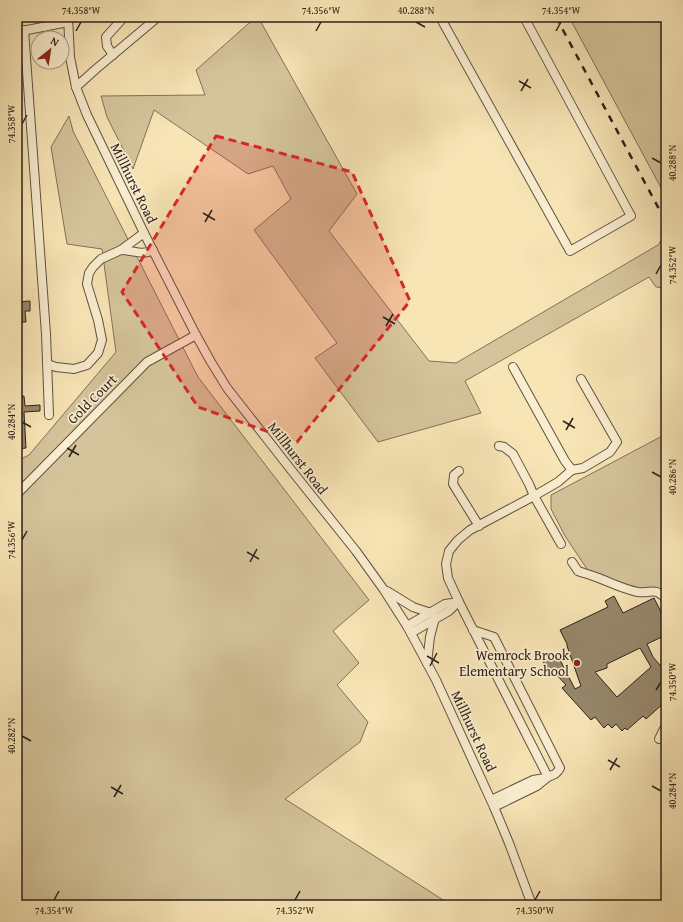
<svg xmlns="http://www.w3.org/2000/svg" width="683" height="922" font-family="'Gentium Book Plus',serif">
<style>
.green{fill:#d5c49b;stroke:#80725a}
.building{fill:#96876b;stroke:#2c2119;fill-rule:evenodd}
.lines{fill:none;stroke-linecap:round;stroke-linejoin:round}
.minor-casing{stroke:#5f5240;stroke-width:10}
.minor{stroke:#faeed0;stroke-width:8}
.rail{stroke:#2c2119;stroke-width:2.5;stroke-dasharray:7 7;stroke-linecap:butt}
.marked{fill:#d62828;fill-opacity:0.2;stroke:#d62828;stroke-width:3;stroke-dasharray:8 5;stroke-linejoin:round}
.ticks{fill:none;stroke:#2c2119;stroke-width:1.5}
.poi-dot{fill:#8f2418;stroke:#faeed0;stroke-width:1.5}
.labels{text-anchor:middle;stroke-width:3.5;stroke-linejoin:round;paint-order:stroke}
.street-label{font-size:14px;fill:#2c2119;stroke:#faeed0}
.poi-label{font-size:14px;fill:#2c2119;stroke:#faeed0;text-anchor:end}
.neatline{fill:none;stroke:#2c2119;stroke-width:1.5}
.ticks-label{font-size:10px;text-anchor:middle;fill:#2c2119}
</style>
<rect width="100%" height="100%" fill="#f8e5b6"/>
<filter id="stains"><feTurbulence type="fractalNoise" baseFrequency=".005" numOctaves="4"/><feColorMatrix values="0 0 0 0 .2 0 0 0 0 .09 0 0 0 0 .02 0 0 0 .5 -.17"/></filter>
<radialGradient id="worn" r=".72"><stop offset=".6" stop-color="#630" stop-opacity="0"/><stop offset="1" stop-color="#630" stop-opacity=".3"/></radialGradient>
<g class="green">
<path d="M256,17H258L357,194L329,231L429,361L456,363L658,245L666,233V288L656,287L649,277L465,381L481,413L378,442L315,358L337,343L254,230L291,199L273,166L248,174L154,110L133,169L107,117L101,96L205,95L196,70Z"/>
<path d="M569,17H666V197Z"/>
<path d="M69,116L73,131L198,377L369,600L333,631L359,663L337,685L368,722L360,742L285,799L451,905H17V461L29,455L116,352L102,249L67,244L51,147Z"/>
<path d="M666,434V600L659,590L634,589L589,572L565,536L551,509V495Z"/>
</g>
<g class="building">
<path d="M30,301V311H25L26,322H17V302Z"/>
<path d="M24,396L25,406L40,405V411L24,412L26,448L17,449V397Z"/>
<path d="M614,596L623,613L654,598L666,622V635L647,644L653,657L666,672V701L646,719L643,716L627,730L625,728L622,731L616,724L612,728L608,724L604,728L595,717L591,720L562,688L566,685L555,673L550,675L543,661L557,654L575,689L581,686L567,646V644L560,630L608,607L605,601ZM640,648L651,667L617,697L595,672L607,668V664Z"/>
</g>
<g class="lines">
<defs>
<g id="minor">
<path d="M68,17L70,57L76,87L87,115L144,233L196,335L211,362L227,388L292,471L356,551L384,590L407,626L436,680L494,807L509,843L532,905"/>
<path d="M440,17L570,251L631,216L524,17"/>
<path d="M24,30L46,334L49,415"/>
<path d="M17,32L68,22"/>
<path d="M113,55L107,46L106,37L124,17"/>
<path d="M76,87L96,69L158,17"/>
<path d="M121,250C132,250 143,256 153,250"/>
<path d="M47,364L56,367L74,369L87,365L98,353L102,340L98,320L87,284L89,273L93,267L101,259L121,250L144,233"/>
<path d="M513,367L565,461L572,470L583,468L610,452L617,442L581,379"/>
<path d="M499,446L504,447L513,454L529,484L534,496L561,544"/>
<path d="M459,471L454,475L453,484L479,526"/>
<path d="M17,494L147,362L196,335"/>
<path d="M572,562L578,571C583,573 588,574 593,576C608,581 622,589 638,592C652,594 654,586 666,599"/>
<path d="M387,591L413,607L431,613"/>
<path d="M407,626L445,604L459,602"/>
<path d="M473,630L494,637L560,768L558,771L555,774L548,777L537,786L494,807"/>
<path d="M411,633L449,611L458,602"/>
<path d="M427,663L430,637L435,618"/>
<path d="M659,739L666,725"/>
<path d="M548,777L459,602L448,578L446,564L449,551L458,540L470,530L534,496L558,482L572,470"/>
<path d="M491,800L533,780L545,778"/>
</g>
</defs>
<use href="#minor" class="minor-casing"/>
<use href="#minor" class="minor"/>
<path class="rail" d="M556,17L666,222"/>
</g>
<path class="marked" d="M216,136L352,172L410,301L297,442L198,407L122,292Z"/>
<path class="ticks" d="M416,22L425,27M76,31L81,22M316,31L321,22M556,31L561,22M519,81L531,88M521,91L528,79M22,124L27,115M652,158L661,163M203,213L215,220M205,222L212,210M656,274L661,265M383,317L395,324M386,326L393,314M563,421L575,428M22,422L31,427M566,430L573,418M67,448L79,455M69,457L76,445M652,472L661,477M22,540L27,531M247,552L259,559M250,562L257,549M427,656L439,663M430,666L437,653M656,690L661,682M22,736L31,741M608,760L620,767M610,770L617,758M652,786L661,791M111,787L123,794M114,797L121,785M54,900L59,891M295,900L300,891M535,900L540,891"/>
<circle class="poi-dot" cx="577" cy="663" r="4"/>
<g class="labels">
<g class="street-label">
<text transform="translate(134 183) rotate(64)" y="5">Millhurst Road</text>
<text transform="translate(92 399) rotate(-45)" y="5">Gold Court</text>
<text transform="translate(298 458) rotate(52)" y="5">Millhurst Road</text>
<text transform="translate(474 731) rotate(65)" y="5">Millhurst Road</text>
</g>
<g class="poi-label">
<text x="569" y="660">Wemrock Brook<tspan x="569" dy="16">Elementary School</tspan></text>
</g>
</g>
<rect width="683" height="922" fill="none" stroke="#f8e5b6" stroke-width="44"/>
<g transform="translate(50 50) rotate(30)"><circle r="19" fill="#faeed0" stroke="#a89c87"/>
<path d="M0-3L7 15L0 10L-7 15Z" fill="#8f2418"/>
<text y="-6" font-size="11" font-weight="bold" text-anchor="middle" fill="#2c2119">N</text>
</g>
<rect x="22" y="22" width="639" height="878" class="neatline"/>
<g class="ticks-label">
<text x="81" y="14">74.358°W</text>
<text x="321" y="14">74.356°W</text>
<text x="416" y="14">40.288°N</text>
<text x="561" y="14">74.354°W</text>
<text transform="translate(11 124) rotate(-90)" y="4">74.358°W</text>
<text transform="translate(672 163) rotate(-90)" y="4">40.288°N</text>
<text transform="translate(672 265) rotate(-90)" y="4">74.352°W</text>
<text transform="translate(11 422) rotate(-90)" y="4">40.284°N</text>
<text transform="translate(672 477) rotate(-90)" y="4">40.286°N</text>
<text transform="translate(11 540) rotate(-90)" y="4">74.356°W</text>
<text transform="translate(672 682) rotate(-90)" y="4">74.350°W</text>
<text transform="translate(11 736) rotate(-90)" y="4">40.282°N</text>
<text transform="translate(672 791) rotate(-90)" y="4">40.284°N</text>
<text x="54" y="914">74.354°W</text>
<text x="295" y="914">74.352°W</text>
<text x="535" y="914">74.350°W</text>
</g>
<rect width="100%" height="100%" filter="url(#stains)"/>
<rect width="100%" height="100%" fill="url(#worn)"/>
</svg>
